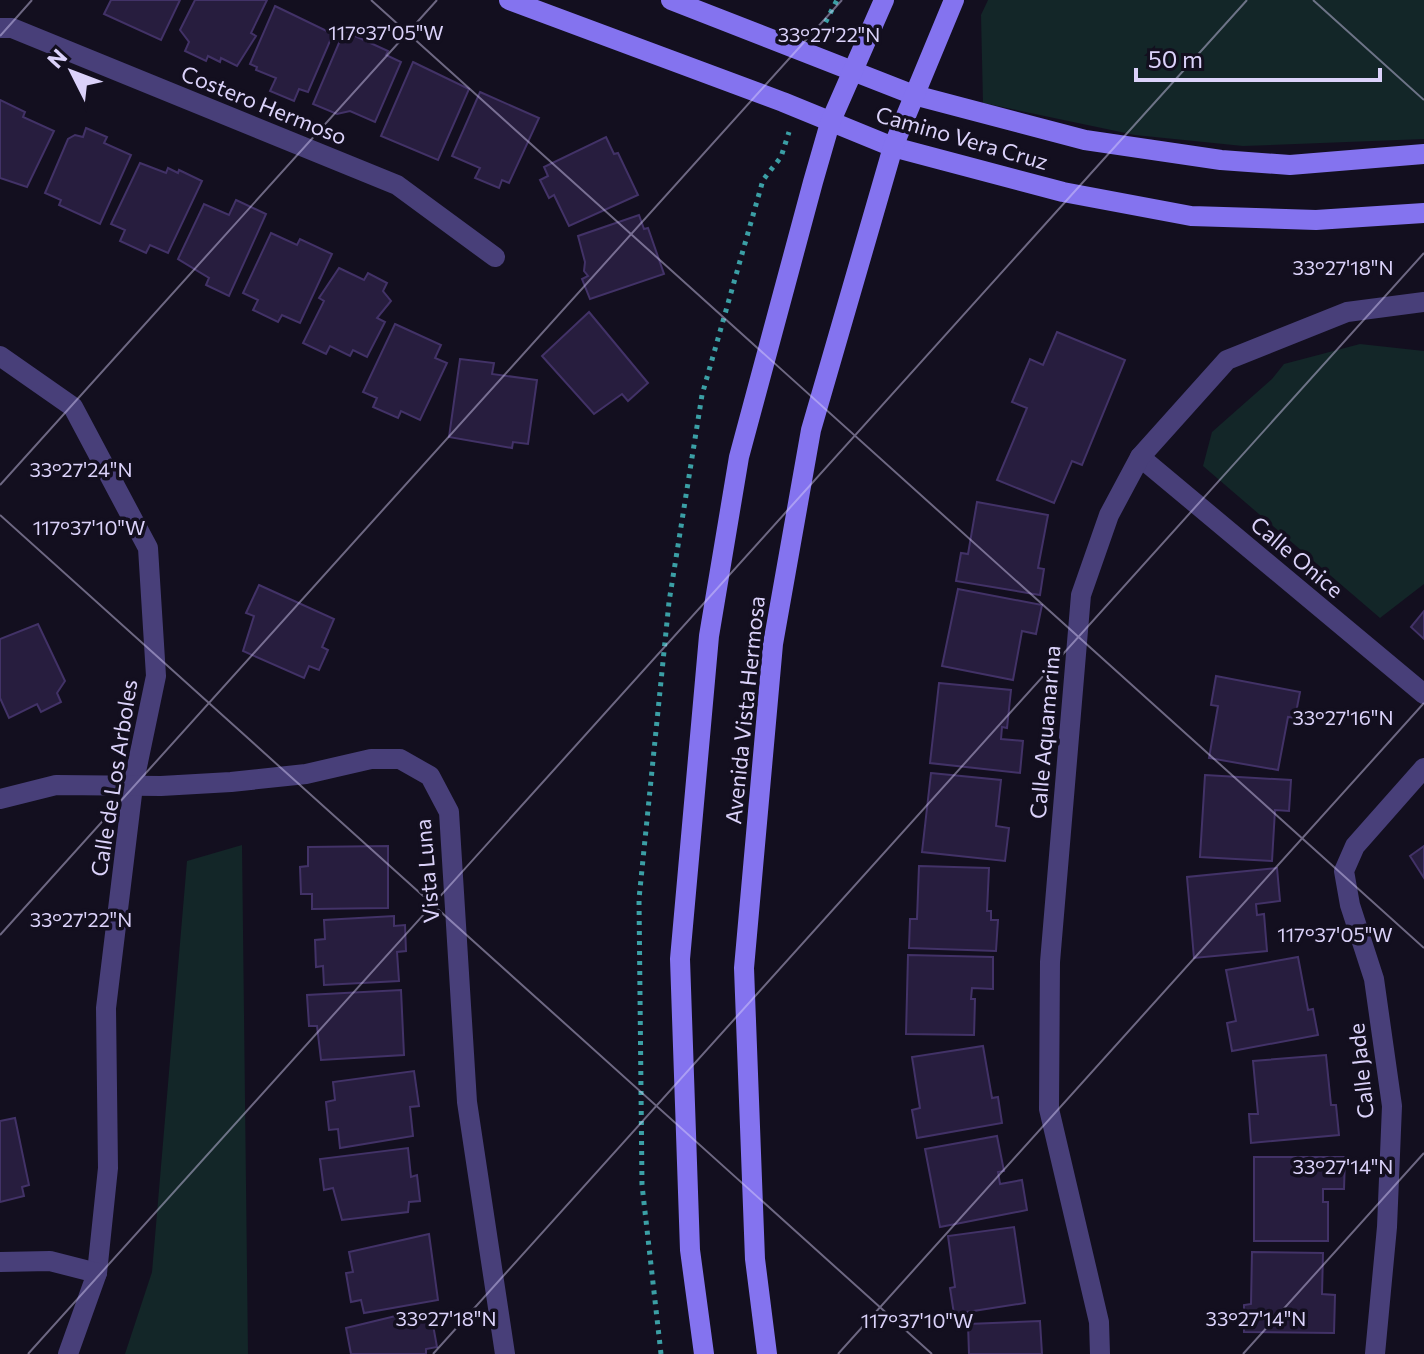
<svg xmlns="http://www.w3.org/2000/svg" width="1424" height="1354" font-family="Commissioner,sans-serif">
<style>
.green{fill:#132628}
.building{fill:#271d3e;stroke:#423267;stroke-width:2}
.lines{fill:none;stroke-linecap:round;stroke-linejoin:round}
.path{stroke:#3b9fa5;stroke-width:5;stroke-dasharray:4 6;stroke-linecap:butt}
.street{stroke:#483f79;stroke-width:20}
.secondary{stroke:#8473ef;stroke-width:20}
.ticks{fill:none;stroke:#dbd2fa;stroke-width:2;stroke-opacity:0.45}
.labels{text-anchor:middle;stroke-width:7;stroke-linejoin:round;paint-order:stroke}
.street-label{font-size:22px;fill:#dbd2fa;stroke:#130f1f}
.ticks-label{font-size:20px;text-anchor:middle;fill:#dbd2fa;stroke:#130f1f;stroke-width:7;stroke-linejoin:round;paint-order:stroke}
</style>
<rect width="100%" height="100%" fill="#130f1f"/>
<g class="green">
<path d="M988,0H1424V139L1243,146L1135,135L983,103L981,15Z"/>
<path d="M1360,344L1424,351V584L1380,618L1203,466L1212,432L1272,379L1284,364Z"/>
<path d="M242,845L248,1354H125L152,1272L187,861Z"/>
</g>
<g class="building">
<path d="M111,0H180L161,40L104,14Z"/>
<path d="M195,0H267L251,33L256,36L237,66L221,58L220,62L208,56L206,61L185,51L189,42L180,30Z"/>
<path d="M275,6L333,34L308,92L299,89L294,101L270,91L276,78L256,70L257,67L250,64Z"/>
<path d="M344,31L388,51L386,55L401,62L375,122L350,111L337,114L313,104Z"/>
<path d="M413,62L469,89L438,160L381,136Z"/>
<path d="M480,92L539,118L509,183L502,180L499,188L475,178L480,168L452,156Z"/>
<path d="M0,100L25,112L23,117L54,131L27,187L0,178Z"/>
<path d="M86,128L107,137L104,143L131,155L100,224L59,205L61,200L45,193L68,139L75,135L83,137Z"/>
<path d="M606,137L614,154L618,153L638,195L569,226L554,195L549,198L540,180L548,176L544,167Z"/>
<path d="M140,163L166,173L168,168L178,173L179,170L202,181L168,253L150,245L146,253L120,241L125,230L111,224Z"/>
<path d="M236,200L266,214L229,296L206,285L209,278L178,259L204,204L229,215Z"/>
<path d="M639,215L644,229L648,228L664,274L590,299L582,279L588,276L584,271L585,262L578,236Z"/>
<path d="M271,233L297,245L300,239L332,254L300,323L282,315L278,322L253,310L258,300L243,293Z"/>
<path d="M339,268L364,280L368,273L387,283L383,291L391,301L377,318L385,322L367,357L353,350L350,356L330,346L326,354L303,343L324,301L319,298Z"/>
<path d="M589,312L648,383L628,401L622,394L594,414L542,356Z"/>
<path d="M395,324L441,345L435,358L447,363L420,420L401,411L398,418L373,407L377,398L363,392Z"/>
<path d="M1057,332L1125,360L1082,465L1072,461L1054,503L997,480L1027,408L1012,402L1030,359L1043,365Z"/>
<path d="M460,359L494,363L492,374L537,380L528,444L513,442L512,448L449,437Z"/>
<path d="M977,502L1048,515L1038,568L1044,569L1040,595L956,581L961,553L968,554Z"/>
<path d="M259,585L334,619L322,647L328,650L319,670L309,666L304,678L243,651L254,616L246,613Z"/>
<path d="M958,589L1042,605L1036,634L1022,631L1013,680L942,666Z"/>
<path d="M1424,611V639L1411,627Z"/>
<path d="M38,624L65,681L57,693L61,702L41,712L37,704L9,718L0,698V639Z"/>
<path d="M1216,676L1300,692L1295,718L1288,717L1278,770L1209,758L1218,706L1211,705Z"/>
<path d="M939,683L1011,690L1007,728L1002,727L1001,739L1023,741L1020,773L930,763Z"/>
<path d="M931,773L1001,780L996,826L1009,828L1005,861L922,852Z"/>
<path d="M1205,775L1291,780L1289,811L1275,810L1272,861L1200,857Z"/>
<path d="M388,846V908L312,909V894H301L300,867L308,866V847Z"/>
<path d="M1424,846V878L1410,856Z"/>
<path d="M919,866L989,868L987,911H991V920H998L996,951L909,948L910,919H917Z"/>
<path d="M1277,868L1280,901L1256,904L1257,915L1264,914L1267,951L1194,958L1187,877Z"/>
<path d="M394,916V926L405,925L406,951L397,952L399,981L324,985L323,966L316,967L315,940L325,939L324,920Z"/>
<path d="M908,955L993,957V989L972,988L971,999H975L974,1035L906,1034Z"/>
<path d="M1298,957L1308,1010L1313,1009L1318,1035L1232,1051L1227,1023L1236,1021L1226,970Z"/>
<path d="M401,990L404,1055L321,1060L317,1026H309L307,995Z"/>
<path d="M983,1046L992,1098L998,1097L1002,1123L917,1138L912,1110L920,1108L912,1057Z"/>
<path d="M1326,1055L1331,1105H1336L1339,1135L1251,1143L1249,1114H1258L1253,1061Z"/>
<path d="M414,1071L419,1106L410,1107L413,1136L340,1148L338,1129L329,1130L326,1102L335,1100L333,1082Z"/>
<path d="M15,1118L29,1185L22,1187L24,1196L0,1202V1121Z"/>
<path d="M997,1136L1004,1171L998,1172L1000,1184L1022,1180L1027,1210L940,1227L925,1149Z"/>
<path d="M408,1148L411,1177L417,1175L420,1201L409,1202L408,1212L342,1220L333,1188L324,1190L320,1159Z"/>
<path d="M1254,1157H1345L1344,1189H1323V1202H1328V1241H1254Z"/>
<path d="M1014,1227L1025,1303L954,1314L950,1288L955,1287L948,1236Z"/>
<path d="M429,1234L438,1300L364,1313L361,1300L351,1302L346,1273L353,1272L349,1252Z"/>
<path d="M1252,1252L1323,1253L1322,1294L1335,1295L1334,1333L1244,1332V1305L1251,1304Z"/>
<path d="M408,1313L409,1318L431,1314L437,1347L426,1349V1354H351L346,1328Z"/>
<path d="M1040,1321L1042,1354H969L968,1324Z"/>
</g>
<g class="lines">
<g class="path">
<path d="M821,31L837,0"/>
<path d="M661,1354L642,1185L639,899L669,602L702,395L763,180L781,157L789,132"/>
</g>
<g class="street">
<path d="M0,28H12L397,185L495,257"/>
<path d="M0,356L73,407L148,548L156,676L133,786L106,1008L108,1168L97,1273L68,1354"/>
<path d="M1140,457L1424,694"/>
<path d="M0,799L56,785L161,786L231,782L306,774L371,759H400L430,776L449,812L467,1102L505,1354"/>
<path d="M0,1262L50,1261L97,1273"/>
<path d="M1100,1354L1099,1322L1049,1109L1050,962L1081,595L1109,515L1140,457L1227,360L1347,312L1424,302"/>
<path d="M1375,1354L1387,1227L1392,1106L1374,979L1350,905L1344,871L1355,846L1424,768"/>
</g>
<g class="secondary">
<path d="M509,0L783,102L893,147L1063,192L1191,216L1316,220L1424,213"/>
<path d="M671,0L914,95L1085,140L1221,160L1290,165L1424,154"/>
<path d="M704,1354L690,1250L680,959L709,636L739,457L813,182L830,123L884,0"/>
<path d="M767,1354L755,1259L744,968L773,644L811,430L893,147L954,0"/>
</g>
</g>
<path class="ticks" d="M371,0L1424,948M1313,0L1424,100M0,36L32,0M0,485L437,0M0,515L932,1354M0,935L842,0M28,1354L1247,0M433,1354L1424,253M838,1354L1424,703M1243,1354L1424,1153"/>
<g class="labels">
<g class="street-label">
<text transform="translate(264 105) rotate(22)" y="8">Costero Hermoso</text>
<text transform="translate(962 138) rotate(16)" y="8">Camino Vera Cruz</text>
<text transform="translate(1297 557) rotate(40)" y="8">Calle Onice</text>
<text transform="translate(745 710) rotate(-84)" y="8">Avenida Vista Hermosa</text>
<text transform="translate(1045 732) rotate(-85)" y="8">Calle Aquamarina</text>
<text transform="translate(114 778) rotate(-81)" y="8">Calle de Los Arboles</text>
<text transform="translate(427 871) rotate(-95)" y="8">Vista Luna</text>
<text transform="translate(1361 1071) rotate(-96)" y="8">Calle Jade</text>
</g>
</g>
<g class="ticks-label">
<text x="386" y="40">117°37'05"W</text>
<text x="829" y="42">33°27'22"N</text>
<text x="1343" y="275">33°27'18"N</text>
<text x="81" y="477">33°27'24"N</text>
<text x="89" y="535">117°37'10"W</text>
<text x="1343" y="725">33°27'16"N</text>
<text x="81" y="927">33°27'22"N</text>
<text x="1335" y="942">117°37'05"W</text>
<text x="1343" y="1174">33°27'14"N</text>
<text x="446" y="1326">33°27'18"N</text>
<text x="1256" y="1326">33°27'14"N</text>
<text x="917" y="1328">117°37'10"W</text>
</g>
<g transform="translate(72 72) rotate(312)" stroke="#130f1f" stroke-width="6" paint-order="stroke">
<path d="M0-6L14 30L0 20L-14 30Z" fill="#dbd2fa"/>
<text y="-12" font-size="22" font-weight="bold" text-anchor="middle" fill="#dbd2fa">N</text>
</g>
<path d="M1136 68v12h244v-12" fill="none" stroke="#dbd2fa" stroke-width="4"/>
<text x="1148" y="68" font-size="24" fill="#dbd2fa" stroke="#130f1f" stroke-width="6" paint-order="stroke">50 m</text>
</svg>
